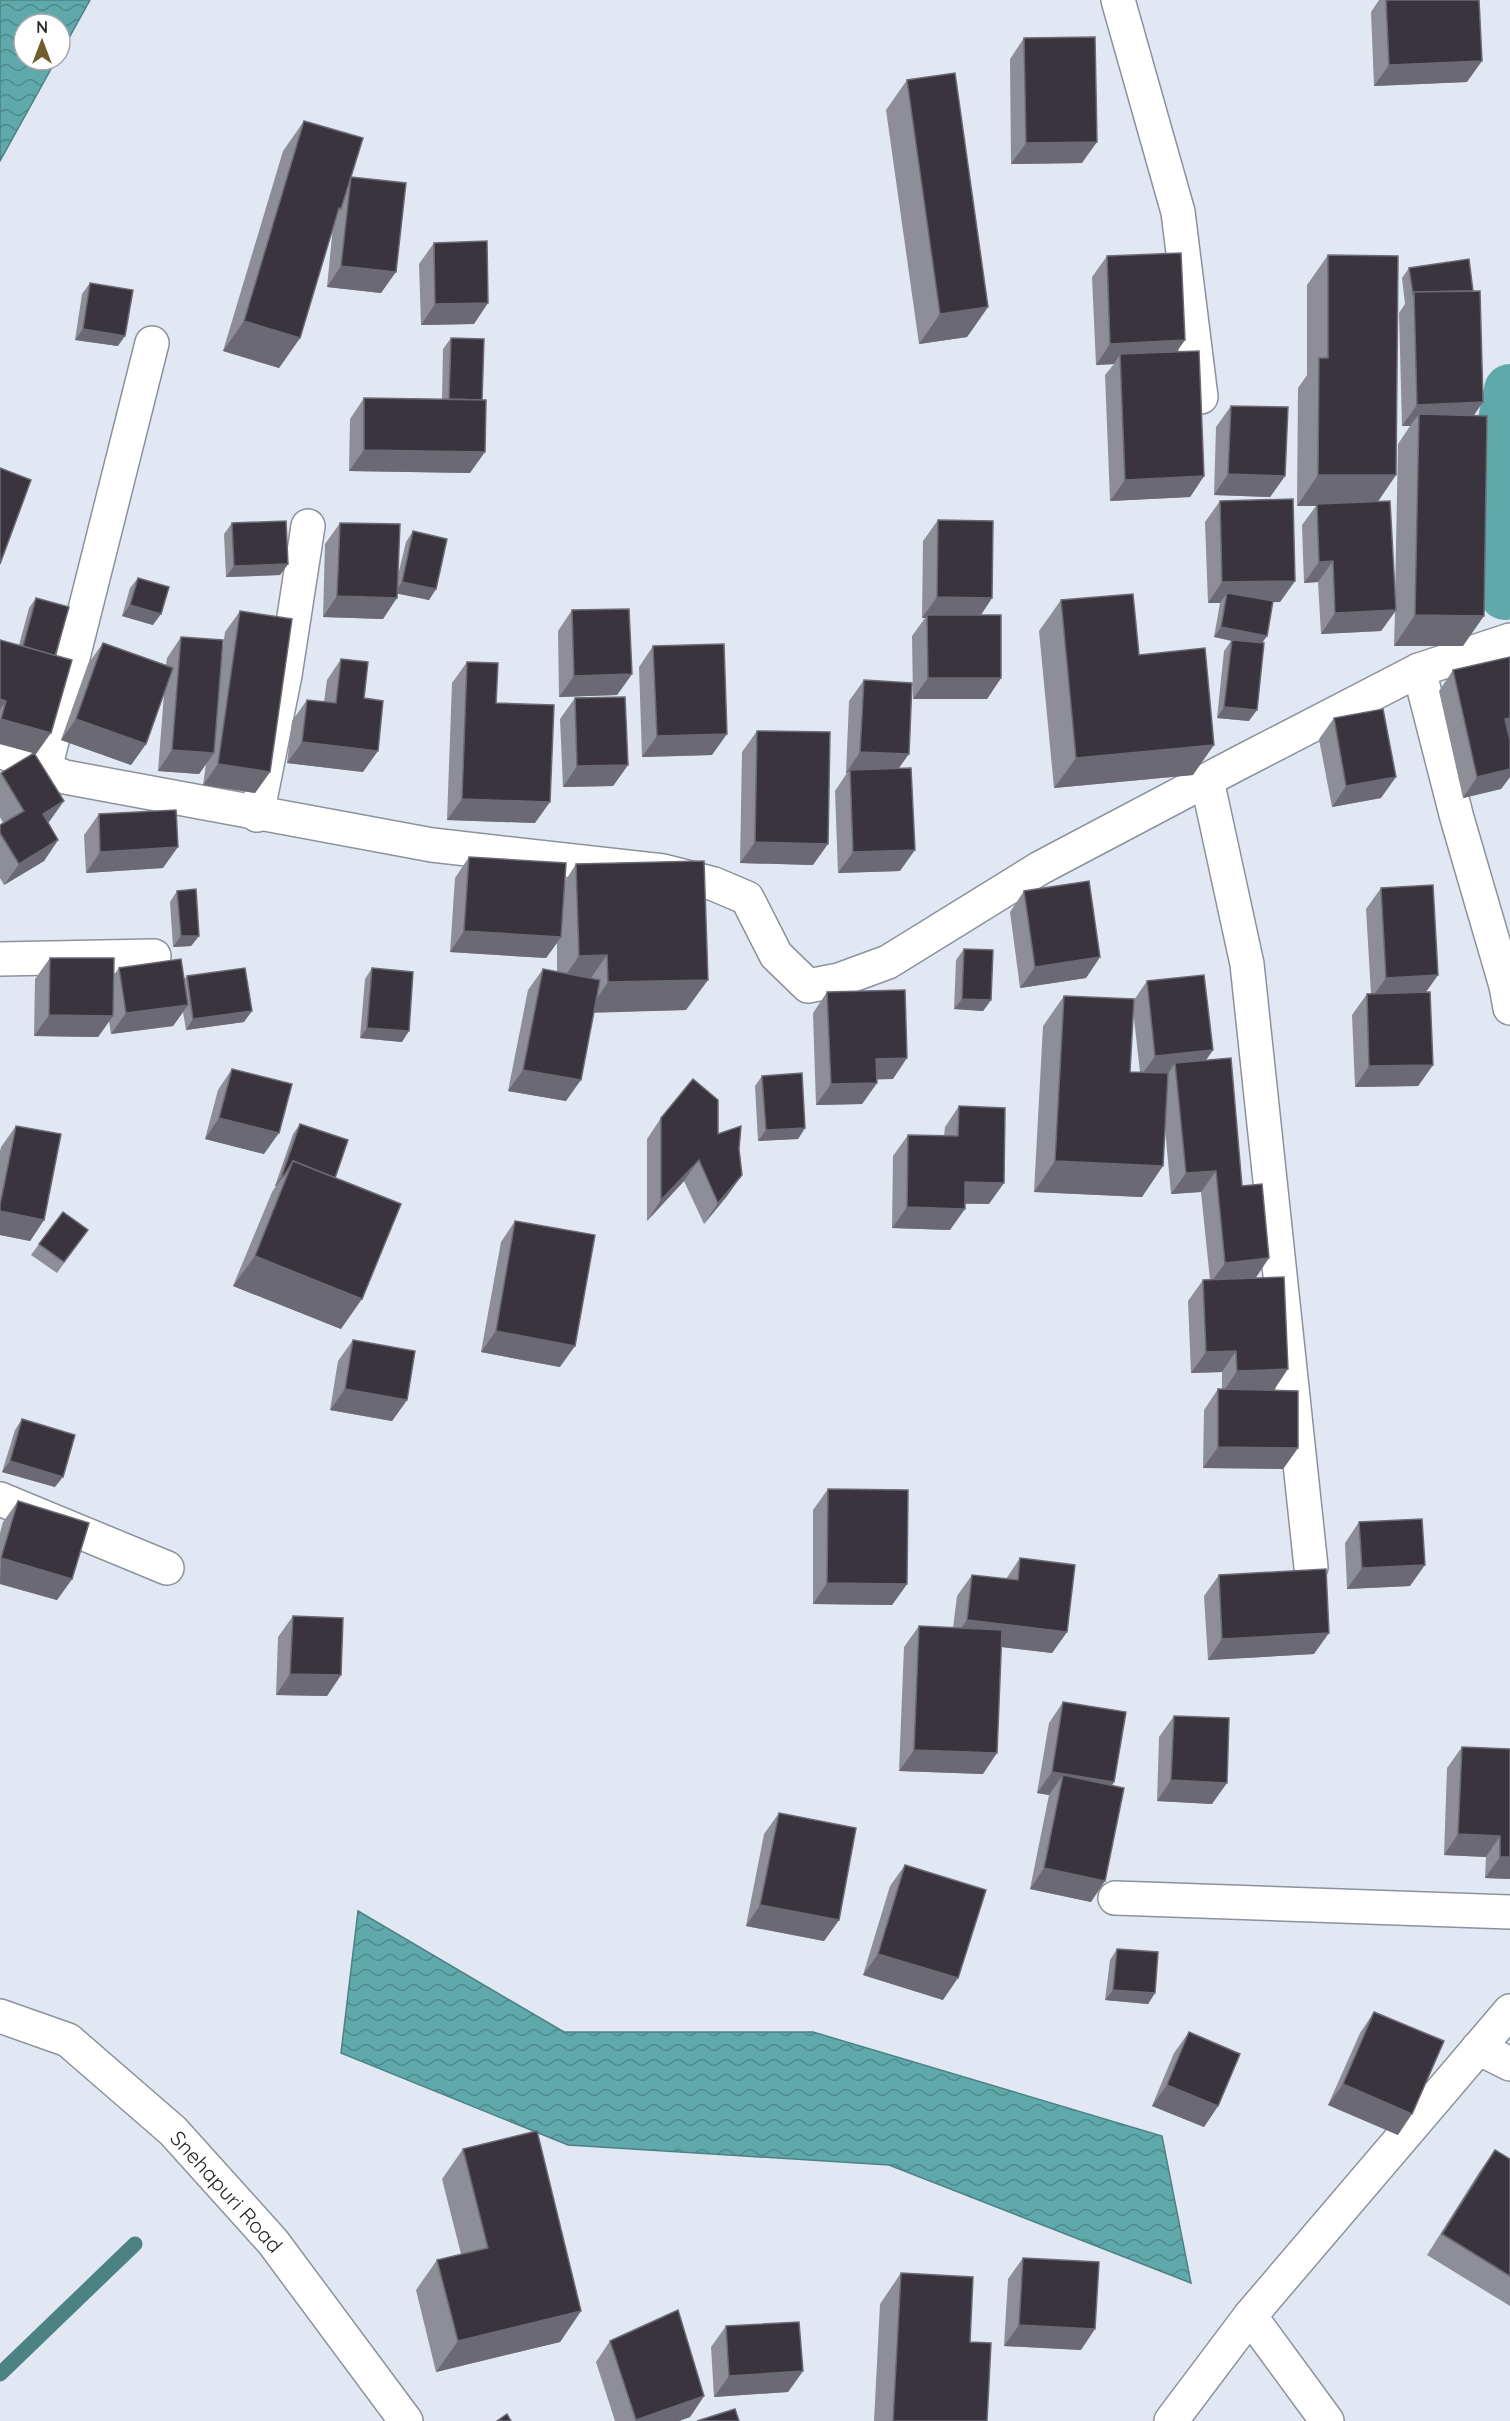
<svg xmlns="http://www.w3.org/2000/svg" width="1510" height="2421" font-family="Quicksand,sans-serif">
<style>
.water{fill:url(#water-waves);stroke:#4d8284;stroke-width:1.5}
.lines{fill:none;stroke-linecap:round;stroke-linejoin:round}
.stream{stroke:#4d8284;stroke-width:15}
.canal{stroke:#5fa9aa;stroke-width:52}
.minor-casing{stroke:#8b929b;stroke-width:36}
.minor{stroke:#fff;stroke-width:33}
.wall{fill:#8d8e98;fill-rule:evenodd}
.shaded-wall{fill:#6b6a74}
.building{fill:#39343d;stroke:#6b6a74;stroke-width:1.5}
.labels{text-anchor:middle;stroke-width:6;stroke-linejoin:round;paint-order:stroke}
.street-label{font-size:21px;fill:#24272b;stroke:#fff}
</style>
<defs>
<pattern id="water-waves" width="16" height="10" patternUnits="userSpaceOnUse" patternTransform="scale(1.5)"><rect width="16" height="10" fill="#5fa9aa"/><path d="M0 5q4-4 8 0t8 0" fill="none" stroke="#4e8a8b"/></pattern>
</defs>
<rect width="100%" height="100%" fill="#e1e8f3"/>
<g class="water">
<path d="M0,0H90L60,54V24H24V60H56L0,161Z"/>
<path d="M358,1911L564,2032H813L1162,2136L1191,2283L889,2165L568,2145L341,2053Z"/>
</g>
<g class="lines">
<path class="stream" d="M0,2374L135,2244"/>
<path class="canal" d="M1505,594L1500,440L1510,390"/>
<defs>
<g id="minor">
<path d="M1118,0L1178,212L1201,397"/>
<path d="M1419,670L1457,818L1506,986L1510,1008"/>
<path d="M0,751L65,777L432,845L663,871L714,884L747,898L776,955L808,986L839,980L888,962L1040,868L1237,764L1419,670L1510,640"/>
<path d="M45,769L152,343"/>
<path d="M1207,780L1247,964L1311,1567"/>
<path d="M257,815L285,675L308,526"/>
<path d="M0,959L154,956"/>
<path d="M0,1499L167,1568"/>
<path d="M1115,1898L1510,1912"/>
<path d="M0,2016L68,2040L173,2131L273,2242L406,2421"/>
<path d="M1478,2048L1510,2064"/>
<path d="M1250,2316L1327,2421"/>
<path d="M1171,2421L1250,2316L1510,2011"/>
</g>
</defs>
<use href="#minor" class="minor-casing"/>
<use href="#minor" class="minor"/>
</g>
<g class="wall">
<path d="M1379,0H1479L1467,82L1374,86L1371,12Z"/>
<path d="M1024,38L1082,163L1011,164L1010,59Z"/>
<path d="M907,80L988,307L967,337L919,344L886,110Z"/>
<path d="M304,121L351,178L381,293L327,287L333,226L300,338L279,368L223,351L283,151Z"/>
<path d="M434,243L474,324L421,325L419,264Z"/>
<path d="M1328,255L1378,502L1395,597L1398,444L1410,426H1402L1399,313L1405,304L1402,278L1409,268L1474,415L1463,646H1394L1395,612L1381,631L1321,634L1318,582L1304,583L1302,525L1316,506H1297L1298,388L1307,375V285Z"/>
<path d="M1107,256L1185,340L1176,352L1204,476L1190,497L1110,501L1105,375L1114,364L1096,365L1092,277Z"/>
<path d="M90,283L118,346L75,340L82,294Z"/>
<path d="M451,338L470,473L349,471L350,419L364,398L442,399L443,349Z"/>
<path d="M1231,406L1285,476L1270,497L1214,495L1216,427Z"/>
<path d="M1220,501L1295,581L1280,602H1273L1262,643L1249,721L1217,718L1224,651L1231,641L1214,637L1220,603H1208L1205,522Z"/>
<path d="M938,520L992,598L981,615L1001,678L987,699H913L912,636L925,618H922L923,541Z"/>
<path d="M232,523L288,564L280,575L226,577L224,534Z"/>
<path d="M340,523L398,575L406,542L413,531L436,589L429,600L398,593L383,619L323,617L325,544Z"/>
<path d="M138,578L153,625L122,616L130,588Z"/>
<path d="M36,598L55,656L36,754H35L49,822L48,823L58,840L44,861L4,885L0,878V825L3,823L0,817V774L34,753L0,744V640L19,645L29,608Z"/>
<path d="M1061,600L1139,655L1193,775L1054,788L1039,631Z"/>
<path d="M572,610L632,674L617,695L559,697L558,631Z"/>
<path d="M240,611L270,772L255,793L203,785L206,764L199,774L158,771L164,694L146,744L131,765L61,740L88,664L103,643L166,665L167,658L181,637L221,662L225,632Z"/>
<path d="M653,646L712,755L642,757L639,667Z"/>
<path d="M1510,657V735L1509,736L1510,740V777L1501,789L1463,798L1439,691L1453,670Z"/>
<path d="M341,659L364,698L363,772L287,763L292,721L307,700L324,702L327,680Z"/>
<path d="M467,662L496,703L535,823L447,820L452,683Z"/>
<path d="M864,680L899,768L900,871L838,873L835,791L847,773H846L849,701Z"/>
<path d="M575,698L628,765L613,786L563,787L560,719Z"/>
<path d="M1334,718L1381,798L1332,807L1319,739Z"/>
<path d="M757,731L813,865L740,863L742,752Z"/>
<path d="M99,814L163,868L86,873L84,835Z"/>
<path d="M469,857L565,881L576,864L686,1010L594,1012L566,1101L508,1091L528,990L543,969L557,972V943L546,958L450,952L455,878Z"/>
<path d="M1381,888L1438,975L1426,992L1433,1065L1418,1086L1355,1087L1352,1015L1367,994H1371L1366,909Z"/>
<path d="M177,891L199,936L191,946L173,947L170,902Z"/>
<path d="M1024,891L1100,957L1086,978L1020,988L1010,912Z"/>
<path d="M964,949L991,1000L983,1011L954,1009L956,960Z"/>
<path d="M50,958L113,976L119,968L184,979L187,976L244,1022L186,1030L183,1012L173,1026L111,1034L109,1021L98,1037L34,1036L35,979Z"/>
<path d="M372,968L402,1042L360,1038L365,979Z"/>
<path d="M1147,981L1213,1050L1206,1060L1242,1186L1274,1390H1262L1298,1448L1283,1469L1203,1468L1204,1410L1218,1389H1222V1372L1191,1373L1188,1301L1203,1280H1210L1201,1192L1171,1194L1165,1128L1142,1197L1034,1192L1043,1026L1064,996L1134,1000ZM1133,1010L1140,1072H1130Z"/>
<path d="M827,992L893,1079H877V1083L862,1104L816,1105L813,1013Z"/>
<path d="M232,1069L264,1154L205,1139L218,1090Z"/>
<path d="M762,1076L805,1128L798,1139L758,1141L755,1086Z"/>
<path d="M959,1106L989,1204H965L950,1230L892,1228L893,1156L908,1135L944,1136L945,1127Z"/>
<path d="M661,1118L718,1134L739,1149L742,1175L727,1196L704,1224L684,1181L647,1221V1139Z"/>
<path d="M300,1124L335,1178L341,1329L233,1286L272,1192L276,1186H275L293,1134Z"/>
<path d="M16,1126L44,1220L30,1241L0,1235V1151L1,1147Z"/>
<path d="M63,1212L88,1230L57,1273L31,1255Z"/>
<path d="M515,1221L560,1367L481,1352L501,1242Z"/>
<path d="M353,1340L407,1400L392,1421L330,1410L338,1361Z"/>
<path d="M22,1419L55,1487L2,1472L15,1430Z"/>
<path d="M828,1489L907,1584L892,1605L813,1604V1510Z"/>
<path d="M18,1501L72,1579L57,1600L0,1584V1533L3,1522Z"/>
<path d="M1359,1522L1410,1586L1347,1589L1345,1543Z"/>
<path d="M1020,1558L1067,1632L1052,1653L1002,1647L983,1774L899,1771L904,1647L919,1626L953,1628L957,1596L972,1575L1006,1579Z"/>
<path d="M1219,1575L1314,1654L1208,1660L1204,1596Z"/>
<path d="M293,1616L341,1675L327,1696L276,1695L278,1637Z"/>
<path d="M1063,1702L1114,1782L1112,1785L1091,1902L1030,1889L1049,1795L1037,1793L1049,1723Z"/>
<path d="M1174,1716L1212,1804L1157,1801L1159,1737Z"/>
<path d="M1462,1747L1510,1749V1879L1485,1878L1486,1857L1444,1855L1447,1768Z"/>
<path d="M779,1813L839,1920L824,1941L746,1926L764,1834Z"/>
<path d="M905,1865L943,2000L863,1975L890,1886Z"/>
<path d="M1117,1949L1155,1993L1148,2004L1105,2000L1110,1960Z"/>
<path d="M1374,2012L1398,2135L1328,2105L1360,2033Z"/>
<path d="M1189,2032L1218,2106L1204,2127L1152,2106L1174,2053Z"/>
<path d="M463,2149L581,2311L560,2342L436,2372L416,2290L437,2260L461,2254L442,2179Z"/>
<path d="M1495,2150L1510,2159V2306L1427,2255L1480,2171Z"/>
<path d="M1023,2258L1081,2350L1004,2346L1008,2279Z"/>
<path d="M901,2273L970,2342L987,2421H874L880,2304Z"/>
<path d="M726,2326L803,2371L788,2392L714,2397L711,2347Z"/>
<path d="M610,2341L704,2396L690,2417L679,2421H615L596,2362Z"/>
</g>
<g class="shaded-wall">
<path d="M1482,61L1467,82L1374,86L1389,65Z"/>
<path d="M1097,142L1082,163L1011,164L1026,143Z"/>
<path d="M341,266L396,272L381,293L327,287Z"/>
<path d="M488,303L474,324L421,325L435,304Z"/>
<path d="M988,307L967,337L919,344L940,314Z"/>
<path d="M244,321L300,338L279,368L223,351Z"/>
<path d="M83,329L125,336L118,346L75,340Z"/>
<path d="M1185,340L1170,361L1120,354L1114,364L1096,365L1110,344Z"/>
<path d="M1483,402L1468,424L1419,414L1410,426H1402L1417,405Z"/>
<path d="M364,450L485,452L470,473L349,471Z"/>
<path d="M1228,474L1285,476L1270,497L1214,495Z"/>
<path d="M1318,475H1396L1375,506H1297Z"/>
<path d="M1204,476L1190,497L1110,501L1125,480Z"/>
<path d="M1333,561L1318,582L1304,583L1319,562Z"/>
<path d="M288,564L280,575L226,577L234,566Z"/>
<path d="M1295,581L1280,602L1225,603L1227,593L1220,603H1208L1222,582Z"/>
<path d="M402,582L436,589L429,600L394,593Z"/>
<path d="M337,596L397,598L383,619L323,617Z"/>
<path d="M937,597L992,598L978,619L927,615L925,618H922Z"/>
<path d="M130,605L161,614L153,625L122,616Z"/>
<path d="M1396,610L1381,631L1321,634L1335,613Z"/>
<path d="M1415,615L1484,616L1463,646H1394Z"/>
<path d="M1221,627L1267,636L1260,646L1214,637Z"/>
<path d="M632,674L617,695L559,697L574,676Z"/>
<path d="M928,678H1001L987,699H913Z"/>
<path d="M0,699L6,701L0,710Z"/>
<path d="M1224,707L1257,710L1249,721L1217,718Z"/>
<path d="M1510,718V736L1491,740L1505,719Z"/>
<path d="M1,719L51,733L36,754L0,744V721Z"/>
<path d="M76,719L146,744L131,765L61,740Z"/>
<path d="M727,734L712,755L642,757L657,736Z"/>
<path d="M302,742L378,751L363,772L287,763Z"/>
<path d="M1214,745L1193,775L1054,788L1076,758Z"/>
<path d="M172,750L214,753L199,774L158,771Z"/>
<path d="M860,752L909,754L894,775L850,770L847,773H846Z"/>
<path d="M218,764L270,772L255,793L203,785Z"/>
<path d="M628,765L613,786L563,787L577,766Z"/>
<path d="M1510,769V777L1501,789L1463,798L1477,777Z"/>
<path d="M1396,777L1381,798L1332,807L1346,786Z"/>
<path d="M462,799L550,802L535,823L447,820Z"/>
<path d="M64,801L49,822L28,835L43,814Z"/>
<path d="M58,840L44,861L4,885L19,864Z"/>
<path d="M755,842L828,844L813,865L740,863Z"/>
<path d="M178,847L163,868L86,873L100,852Z"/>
<path d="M915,850L900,871L838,873L853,852Z"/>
<path d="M464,931L561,937L546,958L450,952Z"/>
<path d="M181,936H199L191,946L173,947Z"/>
<path d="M607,955L586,985L558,986L579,956Z"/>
<path d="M1100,957L1086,978L1020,988L1035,967Z"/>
<path d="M1438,975L1423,996L1371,999L1386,978Z"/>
<path d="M708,980L686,1010L587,1013L608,982Z"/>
<path d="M962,999L991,1000L983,1011L954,1009Z"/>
<path d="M188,1005L173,1026L111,1034L126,1013Z"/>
<path d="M252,1011L244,1022L186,1030L193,1019Z"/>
<path d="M49,1015L113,1016L98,1037L34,1036Z"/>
<path d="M367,1028L409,1031L402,1042L360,1038Z"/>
<path d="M1213,1050L1198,1071L1175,1063L1167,1075L1140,1077L1155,1056Z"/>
<path d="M907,1058L893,1079L861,1080L876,1059Z"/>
<path d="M1433,1065L1418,1086L1355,1087L1369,1066Z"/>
<path d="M523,1070L581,1080L566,1101L508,1091Z"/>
<path d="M877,1083L862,1104L816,1105L831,1084Z"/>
<path d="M219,1118L279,1133L264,1154L205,1139Z"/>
<path d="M805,1128L798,1139L758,1141L766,1130Z"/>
<path d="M699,1160L684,1181L647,1221L661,1200Z"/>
<path d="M1055,1161L1163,1166L1142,1197L1034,1192Z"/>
<path d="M1216,1171L1201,1192L1171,1194L1186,1173Z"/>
<path d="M282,1175L284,1176L276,1186H275Z"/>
<path d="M742,1175L727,1196L704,1224L718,1203Z"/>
<path d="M965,1182L1004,1183L989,1204L950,1203Z"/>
<path d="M907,1207L965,1209L950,1230L892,1228Z"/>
<path d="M0,1211L44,1220L30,1241L0,1235Z"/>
<path d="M255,1256L362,1299L341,1329L233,1286Z"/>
<path d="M1269,1258L1255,1279L1210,1284L1225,1263Z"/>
<path d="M496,1331L575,1346L560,1367L481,1352Z"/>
<path d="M1236,1351L1222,1372L1191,1373L1206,1352Z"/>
<path d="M1288,1369L1274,1390L1223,1392L1237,1371Z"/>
<path d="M345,1389L407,1400L392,1421L330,1410Z"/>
<path d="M1218,1447L1298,1448L1283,1469L1203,1468Z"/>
<path d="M10,1461L63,1477L55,1487L2,1472Z"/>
<path d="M1,1558L72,1579L57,1600L0,1584Z"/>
<path d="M1425,1565L1410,1586L1347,1589L1362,1568Z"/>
<path d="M827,1583L907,1584L892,1605L813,1604Z"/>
<path d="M967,1620L1067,1632L1052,1653L952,1641Z"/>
<path d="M1329,1633L1314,1654L1208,1660L1222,1639Z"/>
<path d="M290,1674L341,1675L327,1696L276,1695Z"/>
<path d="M914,1750L997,1753L983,1774L899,1771Z"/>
<path d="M1052,1772L1114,1782L1100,1803L1063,1775L1049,1795L1037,1793Z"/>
<path d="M1171,1780L1227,1783L1212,1804L1157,1801Z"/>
<path d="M1458,1834L1500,1836L1486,1857L1444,1855Z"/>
<path d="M1500,1857H1510V1879L1485,1878Z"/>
<path d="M1044,1868L1105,1881L1091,1902L1030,1889Z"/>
<path d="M760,1905L839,1920L824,1941L746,1926Z"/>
<path d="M878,1954L958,1978L943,2000L863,1975Z"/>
<path d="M1113,1990L1155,1993L1148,2004L1105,2000Z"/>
<path d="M1343,2084L1412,2114L1398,2135L1328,2105Z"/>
<path d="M1167,2085L1218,2106L1204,2127L1152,2106Z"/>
<path d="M581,2311L560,2342L436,2372L458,2341Z"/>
<path d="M1019,2325L1095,2329L1081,2350L1004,2346Z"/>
<path d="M803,2371L788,2392L714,2397L729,2376Z"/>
<path d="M704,2396L690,2417L679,2421H635Z"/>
</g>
<g class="building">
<path d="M1386,0H1479L1482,61L1389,65Z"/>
<path d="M1095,37L1097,142L1026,143L1024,38Z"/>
<path d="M955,73L988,307L940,314L907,80Z"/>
<path d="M304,121L363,138L341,209L339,208L300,338L244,321Z"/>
<path d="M351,177L406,183L396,272L341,266Z"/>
<path d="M487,241L488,303L435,304L434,243Z"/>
<path d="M1181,253L1185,340L1110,344L1107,256Z"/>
<path d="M1328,255L1398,256L1396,475H1318L1319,358H1328Z"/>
<path d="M1469,259L1473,291L1414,292L1413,294L1409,268Z"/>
<path d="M90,283L133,290L125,336L83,329Z"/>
<path d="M1480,291L1483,402L1417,405L1414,292Z"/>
<path d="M451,338L484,339L482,400L449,399Z"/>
<path d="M1199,351L1204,476L1125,480L1120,354Z"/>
<path d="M364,398L486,400L485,452L364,450Z"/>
<path d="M1231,406L1288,407L1285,476L1228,474Z"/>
<path d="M1419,414L1487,416L1484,616L1415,615Z"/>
<path d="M0,468L31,480L0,564Z"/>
<path d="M1293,499L1295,581L1222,582L1220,501Z"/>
<path d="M1390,501L1396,610L1335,613L1333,561L1319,562L1317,504Z"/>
<path d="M938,520L993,521L992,598L937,597Z"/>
<path d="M286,521L288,564L234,566L232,523Z"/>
<path d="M340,523L400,524L397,598L337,596Z"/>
<path d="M413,531L447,539L436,589L402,582Z"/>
<path d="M138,578L169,587L161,614L130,605Z"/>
<path d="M1227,593L1273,601L1267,636L1221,627Z"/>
<path d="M1133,594L1139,655L1205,648L1214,745L1076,758L1061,600Z"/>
<path d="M36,598L69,607L55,656L23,646Z"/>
<path d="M629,609L632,674L574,676L572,610Z"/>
<path d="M240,611L292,619L270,772L218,764Z"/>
<path d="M927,615H1001V678H928Z"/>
<path d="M181,637L223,640L214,753L172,750Z"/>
<path d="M0,640L72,660L51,733L1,719L6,701L0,699Z"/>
<path d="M1232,640L1264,643L1257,710L1224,707Z"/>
<path d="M103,643L173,668L146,744L76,719Z"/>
<path d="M724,644L727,734L657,736L653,646Z"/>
<path d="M1510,657V718L1505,719L1510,740V769L1477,777L1453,670Z"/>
<path d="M341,659L368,662L364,698L383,701L378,751L302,742L307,700L336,703Z"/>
<path d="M467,662L498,663L496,703L554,705L550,802L462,799Z"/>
<path d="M864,680L912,683L909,754L860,752Z"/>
<path d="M625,697L628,765L577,766L575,698Z"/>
<path d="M1383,709L1396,777L1346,786L1334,718Z"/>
<path d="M757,731L830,732L828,844L755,842Z"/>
<path d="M34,753L64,801L43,814L58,840L19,864L0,833V825L24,811L1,773Z"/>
<path d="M911,768L915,850L853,852L850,770Z"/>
<path d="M176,810L178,847L100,852L99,814Z"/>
<path d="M469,857L566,863L561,937L464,931Z"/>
<path d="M704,861L708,980L608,982L607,955L579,956L576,864Z"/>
<path d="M1089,881L1100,957L1035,967L1024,891Z"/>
<path d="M1433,885L1438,975L1386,978L1381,888Z"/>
<path d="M196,889L199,936H181L177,891Z"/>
<path d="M964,949L993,950L991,1000L962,999Z"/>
<path d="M50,958H114L113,1016L49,1015Z"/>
<path d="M181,959L188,1005L126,1013L119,968Z"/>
<path d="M245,968L252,1011L193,1019L187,976Z"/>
<path d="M372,968L413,972L409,1031L367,1028Z"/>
<path d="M543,969L600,980L581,1080L523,1070Z"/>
<path d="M1204,975L1213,1050L1155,1056L1147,981Z"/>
<path d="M905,990L907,1058L876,1059L877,1083L831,1084L827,992Z"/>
<path d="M1430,992L1433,1065L1369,1066L1367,994Z"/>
<path d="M1064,996L1134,999L1130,1072L1168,1073L1163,1166L1055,1161Z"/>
<path d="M1231,1058L1242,1186L1262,1184L1269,1258L1225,1263L1216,1171L1186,1173L1175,1063Z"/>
<path d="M232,1069L292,1084L279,1133L219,1118Z"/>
<path d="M802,1073L805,1128L766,1130L762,1076Z"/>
<path d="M693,1079L718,1100V1134L741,1126L739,1149L742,1175L718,1203L699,1160L661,1200V1118Z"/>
<path d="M959,1106L1005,1108L1004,1183L965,1182V1209L907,1207L908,1135L958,1136Z"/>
<path d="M300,1124L348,1140L335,1178L293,1161L284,1176L282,1175Z"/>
<path d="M16,1126L61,1134L44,1220L0,1211V1205Z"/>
<path d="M293,1161L401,1204L362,1299L255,1256Z"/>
<path d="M63,1212L88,1230L64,1262L39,1244Z"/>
<path d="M515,1221L595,1235L575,1346L496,1331Z"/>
<path d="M1284,1277L1288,1369L1237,1371L1236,1351L1206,1352L1203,1280Z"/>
<path d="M353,1340L415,1351L407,1400L345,1389Z"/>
<path d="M1218,1389L1298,1391V1448L1218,1447Z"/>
<path d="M22,1419L75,1435L63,1477L10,1461Z"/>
<path d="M828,1489L908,1490L907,1584L827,1583Z"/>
<path d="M18,1501L89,1523L72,1579L1,1558Z"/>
<path d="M1422,1519L1425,1565L1362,1568L1359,1522Z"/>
<path d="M1020,1558L1075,1565L1067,1632L967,1620L972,1575L1018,1580Z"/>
<path d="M1326,1569L1329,1633L1222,1639L1219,1575Z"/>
<path d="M293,1616L343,1618L341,1675L290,1674Z"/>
<path d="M919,1626L1002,1630L997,1753L914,1750Z"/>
<path d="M1063,1702L1126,1712L1114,1782L1052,1772Z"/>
<path d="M1174,1716L1229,1718L1227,1783L1171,1780Z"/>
<path d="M1462,1747L1510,1749V1857H1500V1836L1458,1834Z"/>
<path d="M1063,1775L1124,1788L1105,1881L1044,1868Z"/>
<path d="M779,1813L856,1828L839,1920L760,1905Z"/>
<path d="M905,1865L986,1890L958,1978L878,1954Z"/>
<path d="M1117,1949L1158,1952L1155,1993L1113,1990Z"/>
<path d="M1374,2012L1444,2041L1412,2114L1343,2084Z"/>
<path d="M1189,2032L1240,2054L1218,2106L1167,2085Z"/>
<path d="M537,2131L581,2311L458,2341L437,2260L488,2248L463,2149Z"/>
<path d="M1495,2150L1510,2159V2276L1442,2234Z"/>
<path d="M1023,2258L1099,2262L1095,2329L1019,2325Z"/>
<path d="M901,2273L973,2277L970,2342L991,2343L987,2421H893Z"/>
<path d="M678,2310L704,2396L636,2420L610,2341Z"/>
<path d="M799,2322L803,2371L729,2376L726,2326Z"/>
<path d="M735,2409L739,2421H697Z"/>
<path d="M507,2414L511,2421H497Z"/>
</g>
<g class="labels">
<g class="street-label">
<text transform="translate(226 2192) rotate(48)" y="7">Snehapuri Road</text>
</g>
</g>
<g transform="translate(42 42)"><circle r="28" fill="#ffffff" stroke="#a7a9aa" stroke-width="1.5"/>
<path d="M0-4.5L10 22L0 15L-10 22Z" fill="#705f2d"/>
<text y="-9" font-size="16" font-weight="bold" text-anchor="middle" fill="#24272b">N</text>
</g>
</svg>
